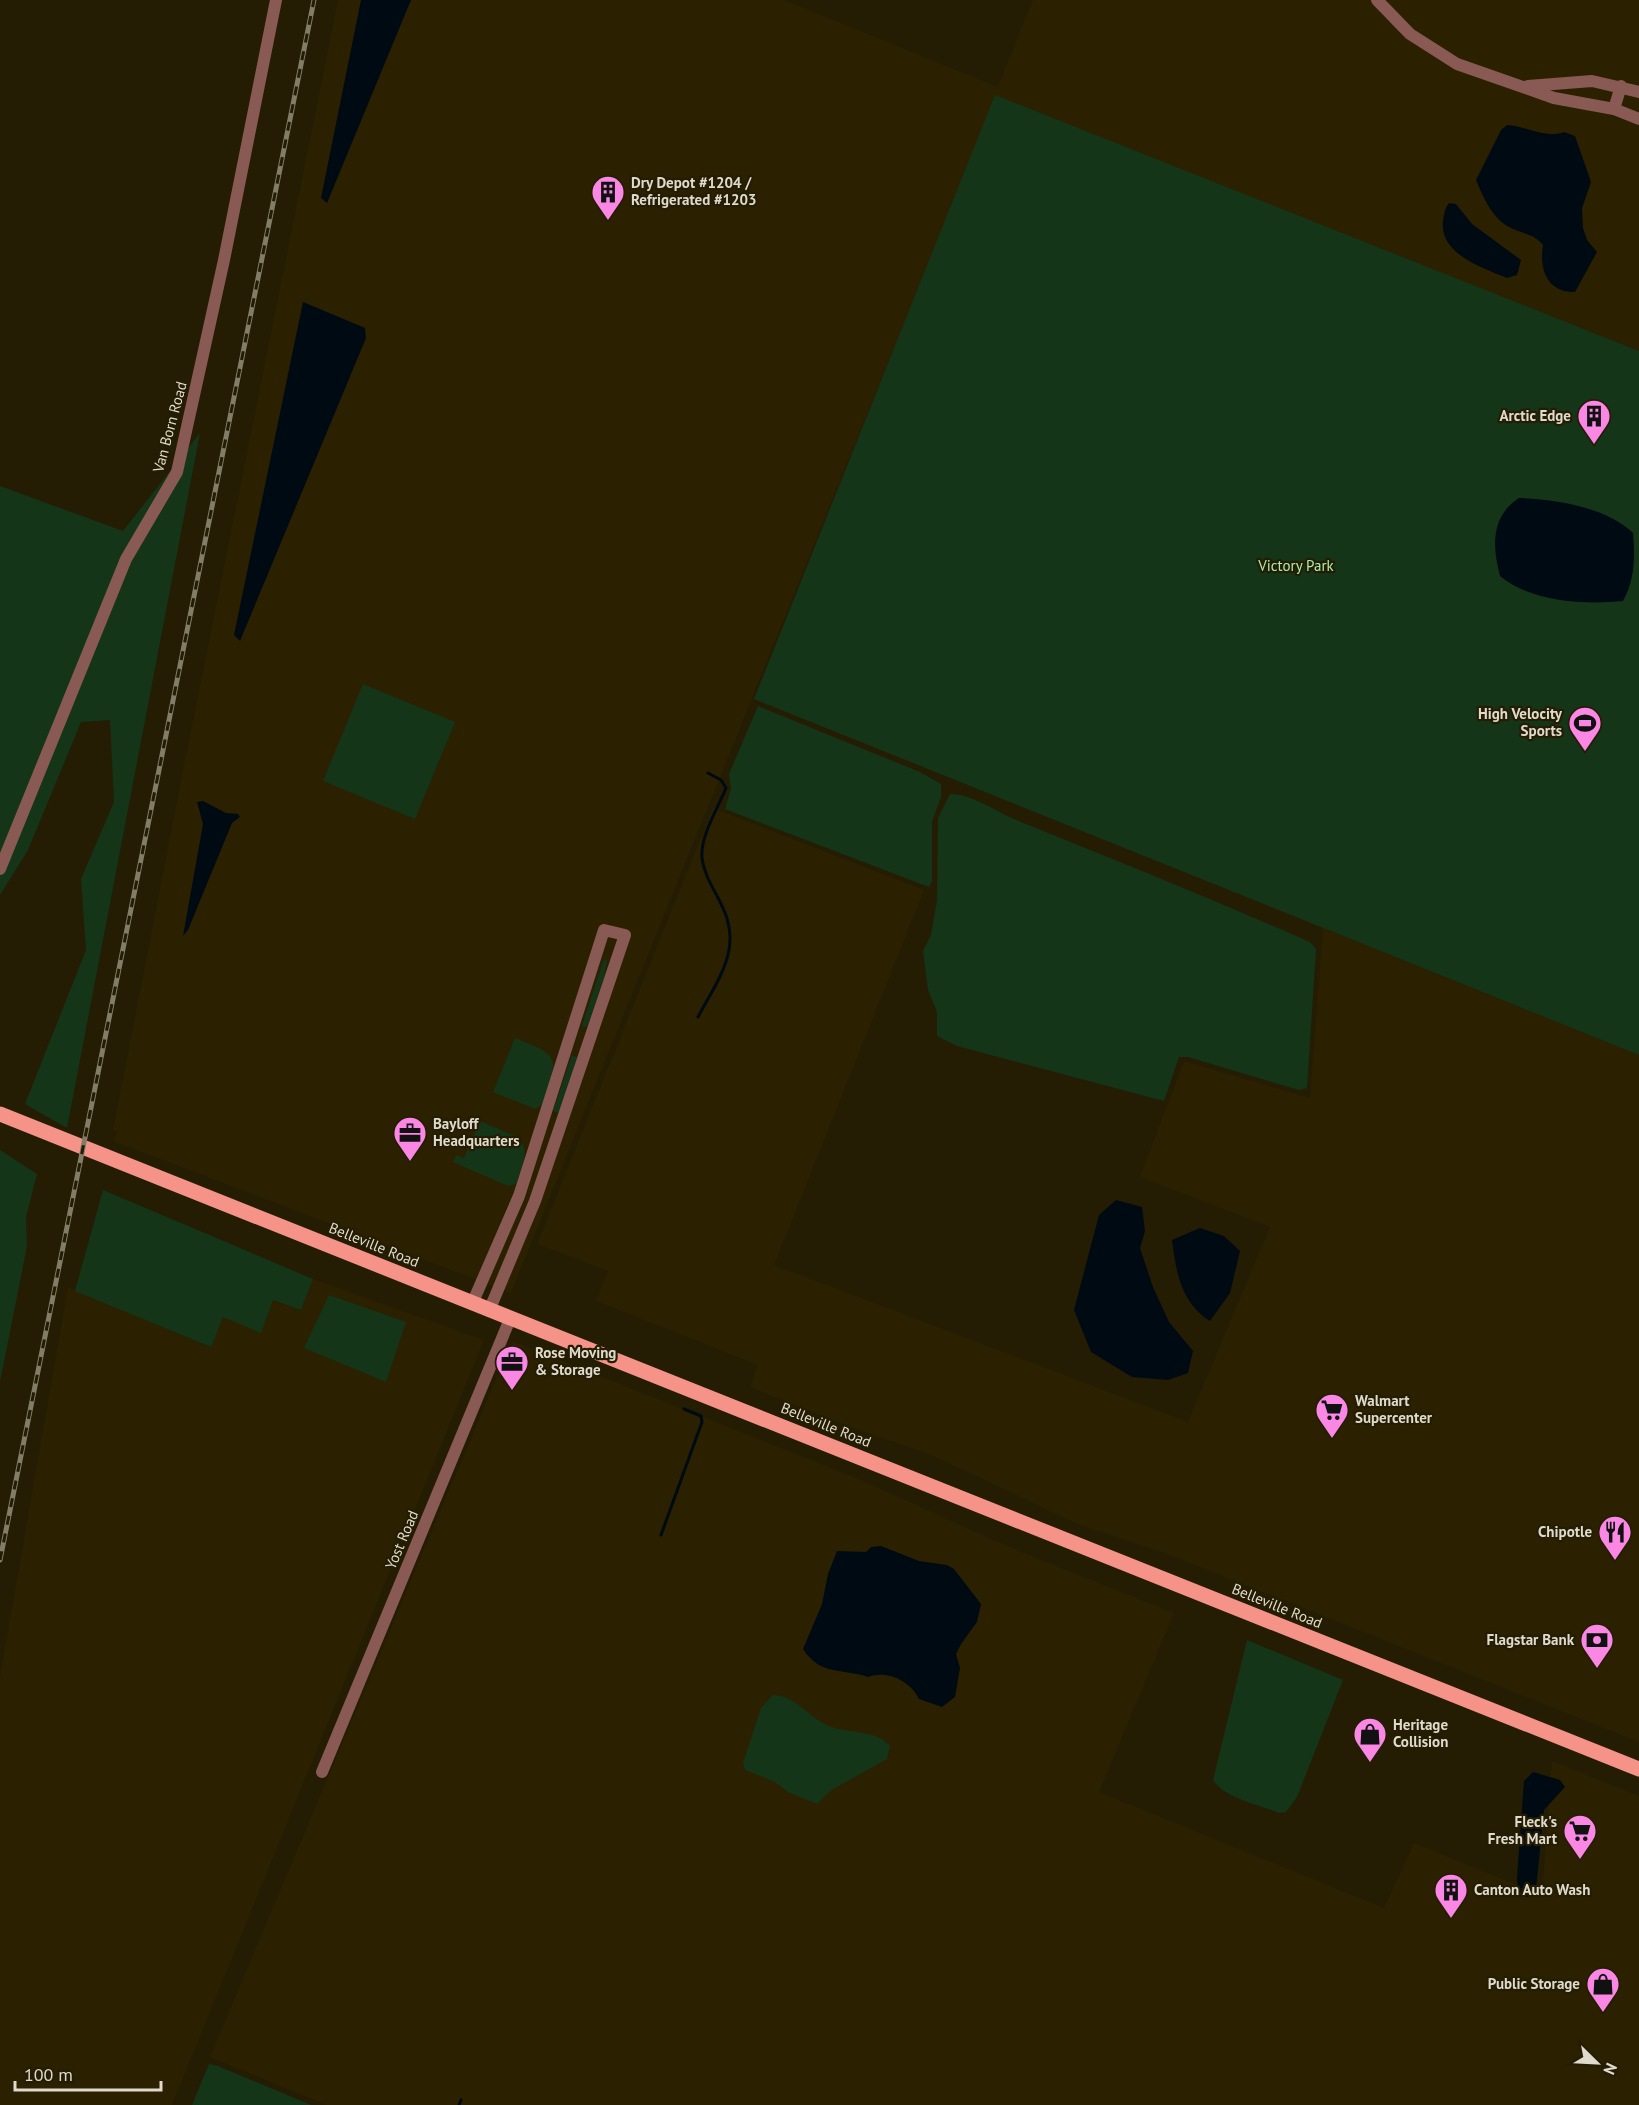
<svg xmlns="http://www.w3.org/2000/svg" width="1639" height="2105" font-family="'PT Sans',sans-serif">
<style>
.built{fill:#2b2100}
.green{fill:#143518}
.water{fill:#000a13}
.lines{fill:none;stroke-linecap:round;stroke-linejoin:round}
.stream{stroke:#000a13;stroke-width:3}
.minor{stroke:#895953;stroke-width:12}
.major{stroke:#f69389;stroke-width:15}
.rail-casing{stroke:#837d68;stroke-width:5}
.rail{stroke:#241d03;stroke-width:3;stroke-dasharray:9;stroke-linecap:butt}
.labels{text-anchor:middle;stroke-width:4.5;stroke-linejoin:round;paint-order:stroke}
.poi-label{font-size:15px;font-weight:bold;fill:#dfdacb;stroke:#241d03;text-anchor:start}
.street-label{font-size:15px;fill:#dfdacb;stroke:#241d03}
.park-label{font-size:15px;fill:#a8eead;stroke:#241d03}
</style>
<rect width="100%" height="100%" fill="#241d03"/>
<g class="built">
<path d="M338,0H784L998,87L1033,0H1639V351L996,96L511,1293L113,1141L118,1132L113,1130L182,776Z"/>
<path d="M713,808L924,890L774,1265L1188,1422L1270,1227L1140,1177L1184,1061L1310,1098L1323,928L1639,1055V1742L1165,1553L1080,1525L929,1454L847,1426L750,1387L758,1365L596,1301L608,1271L537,1244Z"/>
<path d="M313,1279L484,1340L172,2105H0V1677L68,1287L210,1347L223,1317L273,1300L301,1310Z"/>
<path d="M512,1341L861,1480L1016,1550L1174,1613L1099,1792L1384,1908L1414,1843L1542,1895L1552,1761L1639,1796V2105H326L210,2057Z"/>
</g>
<g class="green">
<path d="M995,95L1639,351V1055L754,699Z"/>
<path d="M200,433L67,1128L25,1104L86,950L81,879L114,802L110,720L81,722L28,850L0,895V486L123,531Z"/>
<path d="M363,684L455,722L415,819L323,781Z"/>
<path d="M758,706L920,772L941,784V797L932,822V881L929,887L725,809L731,789L729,774Z"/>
<path d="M950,794C974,794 999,814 1021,822C1118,861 1215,900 1310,942L1316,949L1307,1088L1299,1090L1188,1057H1179L1164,1101L957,1046L937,1036V1012L928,990L923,951L931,935L937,900L938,818Z"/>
<path d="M604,959L607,960L604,977L587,1027L582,1026Z"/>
<path d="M515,1038C564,1057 557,1058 542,1105L535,1109L493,1092Z"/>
<path d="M572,1055L577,1057L559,1113L553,1111Z"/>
<path d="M473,1118L517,1137C532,1150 521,1167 516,1184L508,1186L453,1162L456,1155L464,1158L476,1130L469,1127Z"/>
<path d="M0,1150L37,1174L26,1217L27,1246L0,1382Z"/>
<path d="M103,1190L313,1279L301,1310L273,1300L261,1333L223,1317L211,1347L75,1291Z"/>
<path d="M329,1295L406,1322L386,1382L304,1348Z"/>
<path d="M1247,1640L1343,1680L1297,1797L1286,1812L1279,1813C1260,1805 1224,1798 1213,1780Z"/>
<path d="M773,1695C795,1695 809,1718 829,1726C848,1734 876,1729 890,1746L887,1759L830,1791L817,1804L788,1792L775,1782L745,1770L743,1763L761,1708Z"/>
<path d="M209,2064L218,2066L311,2105H192Z"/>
</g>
<g class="water">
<path d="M361,0H411L327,203L321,198Z"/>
<path d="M1507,125C1525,126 1548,139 1564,132L1575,136L1591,182L1582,208L1583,228L1587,240L1597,252L1575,292C1547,293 1539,269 1543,245C1534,234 1524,234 1511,228C1493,220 1483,197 1476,180L1501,130Z"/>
<path d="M1449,203L1456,204L1472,224L1521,260L1517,275L1507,278C1483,268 1439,254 1443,221C1444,214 1445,208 1449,203Z"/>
<path d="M303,302L365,328L366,338L240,641L234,635Z"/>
<path d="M1519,498C1555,499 1606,507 1633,533C1635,557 1635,579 1623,601C1584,605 1531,602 1500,576C1492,546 1491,516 1519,498Z"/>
<path d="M203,801L226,813L238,814L240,817L232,823L188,930L183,936L203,824L197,802Z"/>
<path d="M1116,1200L1142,1207L1145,1231L1140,1248L1153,1287L1169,1322L1193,1351L1188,1373L1168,1380L1132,1377L1091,1352L1074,1310L1099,1215Z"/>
<path d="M1200,1228L1224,1236L1240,1251L1230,1293L1210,1321C1181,1303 1176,1272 1172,1240Z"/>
<path d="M881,1546L919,1561L947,1565L954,1569L981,1604L977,1622L961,1644L956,1654L960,1668L955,1697L942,1707L919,1699C910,1681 888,1670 868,1677C842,1668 820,1676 803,1649L822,1604L828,1574L837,1551L866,1552L871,1547Z"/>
<path d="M1533,1772L1560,1780L1565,1787L1544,1810L1536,1889L1531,1897H1527L1518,1890L1517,1877L1524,1781Z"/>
</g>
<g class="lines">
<g class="stream">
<path d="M698,1017C709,996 725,973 729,950C736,910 706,890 702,858C700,836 718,808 726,788L721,780L708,773"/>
<path d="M661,1535L702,1422L701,1416L684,1409"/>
<path d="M459,2105L461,2100"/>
</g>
<g class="minor">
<path d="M1377,0L1410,34L1457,64L1554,98L1614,109L1639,119"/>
<path d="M1528,86L1592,81L1639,92"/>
<path d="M1614,109L1621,86"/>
<path d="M0,869L126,559L177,472L224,260L276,0"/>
<path d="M472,1304L519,1196L604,930L625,935L535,1201L489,1311"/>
<path d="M322,1772L510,1319"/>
</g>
<path class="major" d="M0,1114L1639,1769"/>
<defs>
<path id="rail" d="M0,1560L314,0"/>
</defs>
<use href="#rail" class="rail-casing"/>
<use href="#rail" class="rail"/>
</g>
<defs>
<symbol id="building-pin" viewBox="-11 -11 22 30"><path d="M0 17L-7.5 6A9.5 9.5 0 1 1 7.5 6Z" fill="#fb87e5" stroke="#241d03"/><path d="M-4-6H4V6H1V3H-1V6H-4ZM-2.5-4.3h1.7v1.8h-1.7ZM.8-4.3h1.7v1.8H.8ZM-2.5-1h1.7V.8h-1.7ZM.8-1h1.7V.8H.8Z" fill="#111"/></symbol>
<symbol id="stadium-pin" viewBox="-11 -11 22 30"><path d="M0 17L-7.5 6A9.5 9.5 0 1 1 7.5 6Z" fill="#fb87e5" stroke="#241d03"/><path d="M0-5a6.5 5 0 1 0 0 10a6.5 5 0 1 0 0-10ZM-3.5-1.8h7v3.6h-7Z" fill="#111"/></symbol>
<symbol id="office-pin" viewBox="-11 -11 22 30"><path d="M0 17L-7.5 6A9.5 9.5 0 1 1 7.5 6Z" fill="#fb87e5" stroke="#241d03"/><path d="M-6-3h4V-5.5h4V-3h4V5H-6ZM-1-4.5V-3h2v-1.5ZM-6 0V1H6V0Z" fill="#111"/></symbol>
<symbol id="supermarket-pin" viewBox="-11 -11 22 30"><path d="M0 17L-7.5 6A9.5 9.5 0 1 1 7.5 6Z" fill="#fb87e5" stroke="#241d03"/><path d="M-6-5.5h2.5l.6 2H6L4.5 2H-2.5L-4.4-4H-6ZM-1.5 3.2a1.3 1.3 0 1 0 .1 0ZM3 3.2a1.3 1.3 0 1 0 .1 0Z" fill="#111"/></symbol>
<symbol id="restaurant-pin" viewBox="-11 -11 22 30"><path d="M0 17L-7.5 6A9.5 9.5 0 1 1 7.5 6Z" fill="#fb87e5" stroke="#241d03"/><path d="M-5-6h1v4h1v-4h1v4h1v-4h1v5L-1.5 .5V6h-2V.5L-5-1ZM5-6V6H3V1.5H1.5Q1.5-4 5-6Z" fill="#111"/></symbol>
<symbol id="bank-pin" viewBox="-11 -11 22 30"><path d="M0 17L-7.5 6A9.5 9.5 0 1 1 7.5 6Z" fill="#fb87e5" stroke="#241d03"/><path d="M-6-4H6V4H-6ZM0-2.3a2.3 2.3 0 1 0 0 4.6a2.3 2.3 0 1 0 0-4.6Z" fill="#111"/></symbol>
<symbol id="shop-pin" viewBox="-11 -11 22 30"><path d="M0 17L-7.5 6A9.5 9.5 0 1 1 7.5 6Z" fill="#fb87e5" stroke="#241d03"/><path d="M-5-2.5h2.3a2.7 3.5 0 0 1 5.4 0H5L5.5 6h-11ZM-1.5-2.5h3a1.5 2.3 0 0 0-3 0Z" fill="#111"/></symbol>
</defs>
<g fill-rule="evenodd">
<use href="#building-pin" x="589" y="173" width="38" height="52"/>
<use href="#building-pin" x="1575" y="397" width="38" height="52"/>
<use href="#stadium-pin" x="1566" y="704" width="38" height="52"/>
<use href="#office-pin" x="391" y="1114" width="38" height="52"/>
<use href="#office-pin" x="493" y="1343" width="38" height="52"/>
<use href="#supermarket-pin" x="1313" y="1391" width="38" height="52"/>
<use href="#restaurant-pin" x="1596" y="1513" width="38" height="52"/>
<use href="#bank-pin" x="1578" y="1621" width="38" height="52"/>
<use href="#shop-pin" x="1351" y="1715" width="38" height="52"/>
<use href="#supermarket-pin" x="1561" y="1812" width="38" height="52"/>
<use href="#building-pin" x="1432" y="1871" width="38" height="52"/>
<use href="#shop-pin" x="1584" y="1965" width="38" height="52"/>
</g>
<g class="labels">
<g class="poi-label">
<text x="631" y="188">Dry Depot #1204 /<tspan x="631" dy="17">Refrigerated #1203</tspan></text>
<text x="1571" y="421" text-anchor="end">Arctic Edge</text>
<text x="1562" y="719" text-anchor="end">High Velocity<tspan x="1562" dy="17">Sports</tspan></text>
<text x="433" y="1129">Bayloff<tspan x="433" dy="17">Headquarters</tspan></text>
<text x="535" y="1358">Rose Moving<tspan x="535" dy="17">&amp; Storage</tspan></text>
<text x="1355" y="1406">Walmart<tspan x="1355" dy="17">Supercenter</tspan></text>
<text x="1592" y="1537" text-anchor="end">Chipotle</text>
<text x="1574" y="1645" text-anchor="end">Flagstar Bank</text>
<text x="1393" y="1730">Heritage<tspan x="1393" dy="17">Collision</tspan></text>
<text x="1557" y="1827" text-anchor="end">Fleck's<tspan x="1557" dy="17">Fresh Mart</tspan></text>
<text x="1474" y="1895">Canton Auto Wash</text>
<text x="1580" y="1989" text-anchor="end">Public Storage</text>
</g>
<g class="street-label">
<text transform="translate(170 427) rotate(-75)" y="5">Van Born Road</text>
<text transform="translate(374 1245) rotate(22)" y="5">Belleville Road</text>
<text transform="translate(826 1425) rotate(22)" y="5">Belleville Road</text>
<text transform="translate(402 1540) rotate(-67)" y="5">Yost Road</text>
<text transform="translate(1277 1606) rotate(22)" y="5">Belleville Road</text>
</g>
<g class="park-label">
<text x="1296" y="571">Victory Park</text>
</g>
</g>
<g transform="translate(1597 2063) rotate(114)" stroke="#241d03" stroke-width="4.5" paint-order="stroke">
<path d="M0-4.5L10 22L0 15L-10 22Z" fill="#dfdacb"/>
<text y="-9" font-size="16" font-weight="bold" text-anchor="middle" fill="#dfdacb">N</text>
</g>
<path d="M15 2081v9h146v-9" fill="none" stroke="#dfdacb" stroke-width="3"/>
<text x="24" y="2081" font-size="18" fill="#dfdacb" stroke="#241d03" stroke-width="4.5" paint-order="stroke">100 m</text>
</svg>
